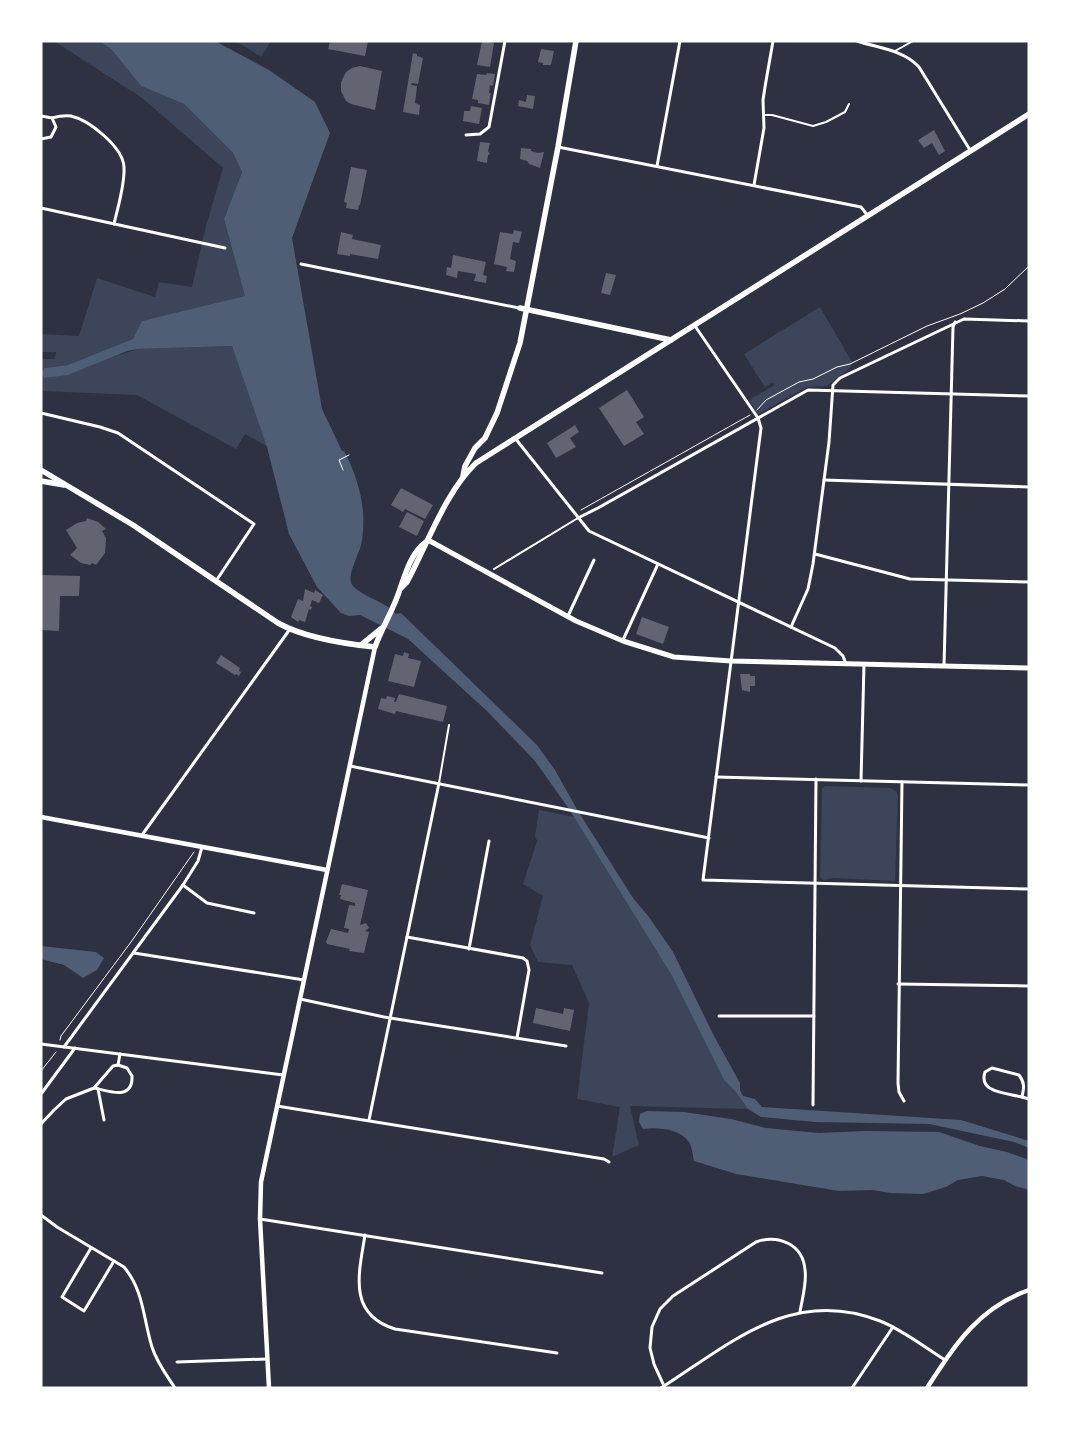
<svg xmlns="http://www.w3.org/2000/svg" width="1070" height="1429" font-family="'Sofia Sans Condensed',sans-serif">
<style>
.green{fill:#3c4559}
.water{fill:#4f5d75}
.building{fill:#626471}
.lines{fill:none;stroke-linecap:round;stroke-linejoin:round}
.path{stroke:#fff;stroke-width:1}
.service{stroke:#fff;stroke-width:2}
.minor{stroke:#fff;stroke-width:3}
.tertiary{stroke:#fff;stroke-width:4.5}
.secondary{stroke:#fff;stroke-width:5}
.primary{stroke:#fff;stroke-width:5.5}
</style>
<rect width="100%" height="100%" fill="#2d3142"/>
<g class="green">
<path d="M54,41H99L111,49L141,86L184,104L233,153L242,172L224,219L246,297L142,321L134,339L68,365L44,368L42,374L44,378L138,349L232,346L268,447L245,434L236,449L137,395L41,391V359H55L56,352H41V334L79,336L97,278L155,297L159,282L192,287L206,226L223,168L142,98Z"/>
<path d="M236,41H271L261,57Z"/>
<path d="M820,307L852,362L850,368L827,386L807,387L758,414L749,400L773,386L774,384L772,383L765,387L744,354Z"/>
<path d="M825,786L890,788L896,791L898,796L895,881L833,878L823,880L820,877L822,789Z"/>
<path d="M539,810L574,817L672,976L724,1080L735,1091L748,1109L630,1106L639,1145L612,1157L620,1107L577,1099L589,1003L572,965L538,962L530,945L543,896L523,884L537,841L535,836Z"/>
</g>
<g class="water">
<path d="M99,41H215L269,70L315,102L330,133L292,238L322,409L342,451H344C359,479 368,513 361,545C359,554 348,573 351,582C351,584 353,586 355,588C364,596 378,600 388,607C390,609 394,613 397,614C398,614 400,613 401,613L537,745L555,770L578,811L633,898L649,917L673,952L714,1036L740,1083V1090L743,1096L755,1099L762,1107L961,1120L1029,1141V1148L1014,1142L929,1124L815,1122L761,1117L748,1109L735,1091L724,1080L672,976L569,809L535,761L488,712L408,639L360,615L349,616L341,613L317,587L289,534L267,447L232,346L138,349L127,351L68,375L44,378L42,374L44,368L68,365L133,339L142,321L245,296L224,219L242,172L233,153L184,104L141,86L111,49Z"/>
<path d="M41,946L96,952L104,958L97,970L83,978L64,965L41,959Z"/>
<path d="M647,1111L684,1112L731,1119L766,1128L819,1133L866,1131L939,1132L980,1146L1007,1152L1029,1160V1190L1015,1186L1004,1180L982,1176L958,1180L946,1187L923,1194L890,1193L873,1190L839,1191L736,1174L694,1161C693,1156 692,1147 689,1142C680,1129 658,1127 643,1129L639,1122L640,1114Z"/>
</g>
<g class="building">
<path d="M330,41H368L365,56L328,49Z"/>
<path d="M482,41L494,43L490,67L477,65Z"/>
<path d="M541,49L554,51L551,65H543V63L538,62Z"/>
<path d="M413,53L417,54V56L423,58L418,84L412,83L411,85L417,86L415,103L420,105L419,115L403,112Z"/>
<path d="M360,66L382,71L375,110L351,104L346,101L341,91V82L346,72L352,68Z"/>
<path d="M487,73L495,74L493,86L490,85L489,93H491L489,105L478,103V100L472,99L477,74L486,75Z"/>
<path d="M527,95L535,96L533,109L518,106L519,100L526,102Z"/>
<path d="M471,106L482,108L479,124L463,121L464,111H470Z"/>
<path d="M934,130L945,151L939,155L932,143L924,148L918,140Z"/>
<path d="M480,142L490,143L488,151L490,154L488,155L487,163L477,161Z"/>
<path d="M521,148L531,149V151L538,153L544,152L540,168L529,164L527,161L520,159Z"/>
<path d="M351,167L367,170L360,205H359L358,210L346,208L347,203L344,202Z"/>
<path d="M514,230L522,232L519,243L513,242L510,259L516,261L514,272L506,271L507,267L494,264L500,232L513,234Z"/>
<path d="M341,232L353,235L352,239L381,245L378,259L350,254V256L337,254Z"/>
<path d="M453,255L486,262L483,275L487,276L486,283L474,281L476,274L458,271L457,278L446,275L447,267L451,268Z"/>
<path d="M606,273L616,275L610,295L601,293Z"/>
<path d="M627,390L644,417L636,422L644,434L624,446L599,408Z"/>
<path d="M575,425L579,432L570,438L576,447L556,458L547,443Z"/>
<path d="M401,488L433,505L425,519L405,509L403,512L391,505Z"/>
<path d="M407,512L424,521L417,536L399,527Z"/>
<path d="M87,518L98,522L106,529L102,531L106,538L105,553L96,565L92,563L90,565L81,563L70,555L77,548L66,530L77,523L86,521Z"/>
<path d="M42,575L80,576L79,596H60L59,631L41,630Z"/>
<path d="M305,589L314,593L315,590L323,595L319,603L312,600L310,606L312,607L311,610L309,609L305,622L299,620L298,622L291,617L298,599L303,601Z"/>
<path d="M642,617L669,627L663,644L636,634Z"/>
<path d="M404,652L409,654L408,658L421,661L414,687L388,681L395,654L403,656Z"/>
<path d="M221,655L240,668L239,671L241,672L239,676L236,674L235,675L216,663Z"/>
<path d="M740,674H750V676H755V686H750V692L742,690Z"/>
<path d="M399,694L447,706L443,722L396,711L395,714L378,709L381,698L386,699L387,696L395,698L394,702H396Z"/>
<path d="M342,884L368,890L360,925L366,923L369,928L365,931L369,932L364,953L349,951L350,949L327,944L326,942L331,929L348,933L349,929L344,928L349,905L355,906V903L340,899L341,895H339Z"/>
<path d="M536,1008L563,1014L564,1008L574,1010L570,1031L533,1023Z"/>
</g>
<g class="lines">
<g class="path">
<path d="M757,410L766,400L799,382L813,379L837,367L850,364L927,326L960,314L983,303L1005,289L1029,266"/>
<path d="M343,470L339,460L349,455"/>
<path d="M581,510L750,415"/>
<path d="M60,1040L61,1036L131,942L194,852"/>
<path d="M41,1071L56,1052"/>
</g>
<g class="service">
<path d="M895,51L913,41"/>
<path d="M764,115H772L813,126L826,122L845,112L849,104"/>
<path d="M494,569L578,518"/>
<path d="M439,783L449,725"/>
</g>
<g class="minor">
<path d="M857,41C878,48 904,50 919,67L970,150"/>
<path d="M41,116L52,118L56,127L51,137L41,139"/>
<path d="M52,118C59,116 64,115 71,116C89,120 123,147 124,167C125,185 118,206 114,224"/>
<path d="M466,135L480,134L489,127L505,41"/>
<path d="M558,147L861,207L868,216"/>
<path d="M657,166L680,41"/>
<path d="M754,185L764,128L763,100L765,87L773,41"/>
<path d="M41,208L225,248"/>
<path d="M301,264L519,308"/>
<path d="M695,326L758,418L761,428L703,880L1029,889"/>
<path d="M41,413L100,427L118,433L254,524L216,581"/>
<path d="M515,438L589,531L835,648L843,656L846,664"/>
<path d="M824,480L1029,487"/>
<path d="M578,518L598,508L808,390L1029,396"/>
<path d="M815,554L910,579L1029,582"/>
<path d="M568,616L594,560"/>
<path d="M791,627L808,589L813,564L829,442L833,385L840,378L964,319L1029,321"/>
<path d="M623,640L658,564"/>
<path d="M944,666L953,327L955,322"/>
<path d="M350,766L709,838"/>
<path d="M716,777L1029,785"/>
<path d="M861,781L864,664"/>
<path d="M902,782L898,1083L899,1092L904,1101"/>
<path d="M142,835L290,629"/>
<path d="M183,885L207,903L254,913"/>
<path d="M407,937L523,958L527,961L529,970L517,1038"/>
<path d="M469,949L489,841"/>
<path d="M134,953L304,980"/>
<path d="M898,984L1029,986"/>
<path d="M300,999L384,1017L566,1046"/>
<path d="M719,1016H814"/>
<path d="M41,1044L283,1075"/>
<path d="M64,1047L183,885L198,861L202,847"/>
<path d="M118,1065L120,1054"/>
<path d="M992,1068L1019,1075C1025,1083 1024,1088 1022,1097C1007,1093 978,1093 985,1072Z"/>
<path d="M98,1089L104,1120"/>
<path d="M41,1094L75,1048"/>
<path d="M1022,1097L1029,1099"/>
<path d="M813,1105L816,779"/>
<path d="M277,1106L604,1159L609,1162"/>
<path d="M369,1120L439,783"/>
<path d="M41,1124L54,1110L66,1099L94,1088L113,1066L118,1065L127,1068L132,1076C133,1101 109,1091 94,1088"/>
<path d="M41,1215L57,1227L124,1267C144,1291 143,1318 152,1347C157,1363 166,1374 175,1388"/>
<path d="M260,1219L602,1273"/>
<path d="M365,1235C359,1273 347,1314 395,1329L557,1353"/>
<path d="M91,1248L62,1297L84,1311L114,1261"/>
<path d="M177,1362L267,1359"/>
<path d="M661,1388C730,1344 792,1286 880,1321C903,1330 924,1347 945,1360"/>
<path d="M665,1388L654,1364L650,1348L652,1327L660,1309L673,1296L756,1242C778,1234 803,1244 805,1270C807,1283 802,1299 800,1312"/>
<path d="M852,1388L893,1327"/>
</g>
<g class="tertiary">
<path d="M41,817L327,870"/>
<path d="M269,1388L260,1219L261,1182L375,647"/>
<path d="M927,1388C955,1345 978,1308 1029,1290"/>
</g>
<path class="secondary" d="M428,540L576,621L623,641L674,657L731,661L1029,668"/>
<g class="primary">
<path d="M520,308L671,340"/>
<path d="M41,470L133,525L278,623C303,637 346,644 375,647C382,627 394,609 400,589C406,572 411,553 426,542"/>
<path d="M463,476L465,466L475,448L485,438L497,413L520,343L558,147L576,41"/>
<path d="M41,481L64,485"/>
<path d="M401,588L407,582C427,545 446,491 476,463L1029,114"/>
<path d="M361,645L382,628"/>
</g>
</g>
<rect width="1070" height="1429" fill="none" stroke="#ffffff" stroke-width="85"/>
</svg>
